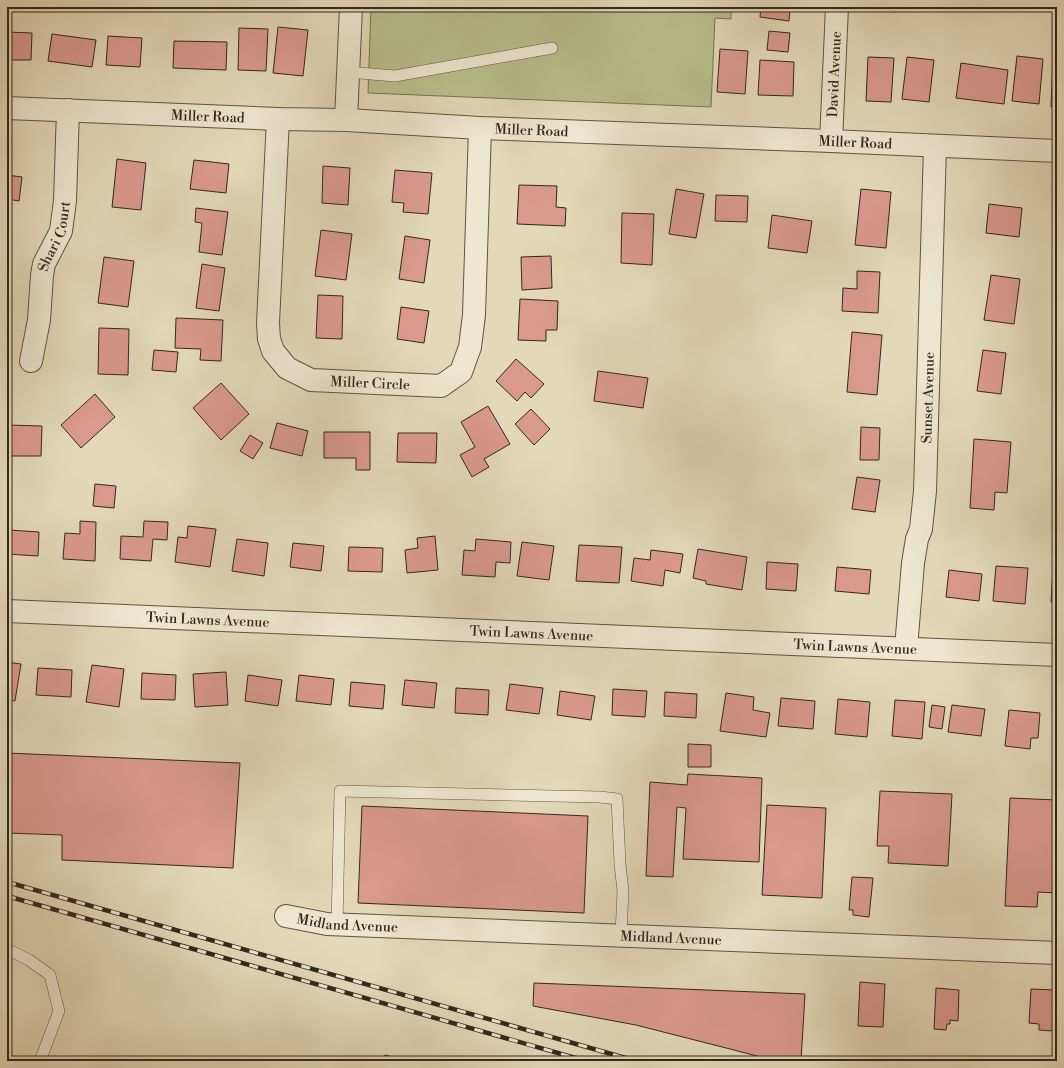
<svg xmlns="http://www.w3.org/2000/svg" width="1064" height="1068" font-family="'Libre Bodoni',serif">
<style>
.green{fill:#b7be8c;stroke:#747355}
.building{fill:#da998e;stroke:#32281e}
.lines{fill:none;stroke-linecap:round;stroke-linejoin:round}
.service-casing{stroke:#5e5444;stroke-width:12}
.minor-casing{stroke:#5e5444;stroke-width:24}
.service{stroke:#ede6d0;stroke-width:11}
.minor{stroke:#ede6d0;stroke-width:22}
.rail-casing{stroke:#32281e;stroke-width:4.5}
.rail{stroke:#ede6d0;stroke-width:3;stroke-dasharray:9;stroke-linecap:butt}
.labels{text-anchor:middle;stroke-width:4;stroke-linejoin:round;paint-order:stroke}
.street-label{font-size:14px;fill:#32281e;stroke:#ede6d0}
</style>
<rect width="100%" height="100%" fill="#e3d8b7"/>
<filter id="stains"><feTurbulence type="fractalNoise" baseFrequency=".005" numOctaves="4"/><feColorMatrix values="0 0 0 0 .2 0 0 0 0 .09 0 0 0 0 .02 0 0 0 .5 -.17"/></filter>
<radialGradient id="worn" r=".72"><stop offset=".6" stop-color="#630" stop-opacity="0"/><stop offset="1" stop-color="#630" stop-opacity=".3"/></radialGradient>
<path class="green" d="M371,7H731V19L715,18L711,107L368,93Z"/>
<g class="building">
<path d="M761,7H790L789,21L760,17Z"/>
<path d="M868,7H896L895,12L867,8Z"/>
<path d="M278,27L308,30L303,76L273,73Z"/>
<path d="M239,28L268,29L266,71L238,70Z"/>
<path d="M769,31L790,33L788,52L767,50Z"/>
<path d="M7,32L32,33L31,60H7Z"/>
<path d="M52,34L96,40L92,67L48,61Z"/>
<path d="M108,36L142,38L140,67L106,65Z"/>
<path d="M174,41L227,42L226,70L173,68Z"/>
<path d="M720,49L748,51L745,94L717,92Z"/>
<path d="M1017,56L1043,59L1039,104L1012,101Z"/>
<path d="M868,57L894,58L891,102L866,101Z"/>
<path d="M907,57L934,60L929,102L902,99Z"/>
<path d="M1053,58H1057V107H1051Z"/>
<path d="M760,60L794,62L793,96L758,95Z"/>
<path d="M961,63L1008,70L1004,104L956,98Z"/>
<path d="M117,159L146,163L141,210L112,207Z"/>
<path d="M194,160L229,164L226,193L190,189Z"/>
<path d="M323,166L350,168L348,205L322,203Z"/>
<path d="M395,170L432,173L428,214L403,212L404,203L392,202Z"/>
<path d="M7,175L22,177L19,201L7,199Z"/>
<path d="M519,185L557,186L556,207L566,208L565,226L517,224Z"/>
<path d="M676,189L704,194L696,238L669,234Z"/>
<path d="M861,189L891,192L886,248L855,245Z"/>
<path d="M716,195L748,196L747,222L715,221Z"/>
<path d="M989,204L1022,208L1019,237L986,233Z"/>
<path d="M196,208L228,212L222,255L199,252L202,223L195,222Z"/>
<path d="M622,213L654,214L652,265L621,263Z"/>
<path d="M772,215L812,221L807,253L768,248Z"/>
<path d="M321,230L352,234L346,280L315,276Z"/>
<path d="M405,236L430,240L424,283L399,279Z"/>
<path d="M551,256L552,288L522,290L521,257Z"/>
<path d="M104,257L134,261L128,307L98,303Z"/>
<path d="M202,264L225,268L219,311L196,308Z"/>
<path d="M857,271L880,272L878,313L842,311L843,288L857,289Z"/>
<path d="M991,275L1020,279L1014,324L984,320Z"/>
<path d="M318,295L343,296L342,339L316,338Z"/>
<path d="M520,299L558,301L557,330H546V341L518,340Z"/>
<path d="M401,307L429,311L424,343L397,339Z"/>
<path d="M176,318L223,320L221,361L200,360L201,349L175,348Z"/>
<path d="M99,328L129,329L128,375L98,374Z"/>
<path d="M852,332L882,335L877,395L847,392Z"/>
<path d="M154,350L178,352L176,372L152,370Z"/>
<path d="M983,350L1006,353L1001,394L977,391Z"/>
<path d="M516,359L544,384L531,398L525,392L517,401L496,381Z"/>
<path d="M598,371L648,378L643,408L594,401Z"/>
<path d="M221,383L249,414L221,440L193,408Z"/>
<path d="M95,394L115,417L81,448L61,425Z"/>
<path d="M488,406L510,444L484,459L489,467L472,477L460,455L475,447L461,422Z"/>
<path d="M531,409L550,429L534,445L515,424Z"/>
<path d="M277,423L308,431L302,456L270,448Z"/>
<path d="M7,425L42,426L41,456H7Z"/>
<path d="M861,427L880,428L879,460H860Z"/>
<path d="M324,432H370V470H356V458H324Z"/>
<path d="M398,433H437L436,463L397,462Z"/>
<path d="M250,435L263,443L253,459L240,451Z"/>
<path d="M974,439L1011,442L1007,493L995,492L994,510L970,508Z"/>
<path d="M857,477L880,480L875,512L852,509Z"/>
<path d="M95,484L116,486L114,508L93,506Z"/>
<path d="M80,521L96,522L95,561L63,559L65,533L80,534Z"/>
<path d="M144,521L168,522L167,540L153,539L151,561L120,559L121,536L143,537Z"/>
<path d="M188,526L216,529L210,567L175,562L178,537L187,538Z"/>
<path d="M8,530L39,532L38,556L7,554Z"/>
<path d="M435,536L438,570L407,573L405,550L418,548L417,538Z"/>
<path d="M237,539L268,543L264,576L232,571Z"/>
<path d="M476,539L511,542L510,563L496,562L495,577L462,575L464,550L475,551Z"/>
<path d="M522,542L554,546L549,580L517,576Z"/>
<path d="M293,543L324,546L321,571L290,567Z"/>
<path d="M579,545L622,547L619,583L576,581Z"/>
<path d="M349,547L383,548L382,572L348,571Z"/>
<path d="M698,549L747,557L742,590L706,584V581L693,578Z"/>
<path d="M651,550L683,554L680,573L665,570L663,586L631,581L634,558L650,560Z"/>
<path d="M767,562L798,564L796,591L766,589Z"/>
<path d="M996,566L1028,568L1025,604L993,601Z"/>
<path d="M837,567L871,570L869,594L835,591Z"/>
<path d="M1053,569H1057V602H1051Z"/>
<path d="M949,570L982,574L979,601L946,597Z"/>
<path d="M7,662L21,664L15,701L7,700Z"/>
<path d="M92,665L124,669L119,707L86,702Z"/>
<path d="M38,668L72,670L71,697L36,695Z"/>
<path d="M226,672L228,705L195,707L193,674Z"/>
<path d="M142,673L176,675L175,700L141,699Z"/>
<path d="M248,675L282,680L278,706L245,701Z"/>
<path d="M299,675L334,679L331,705L296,701Z"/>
<path d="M405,680L437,683L434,708L402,705Z"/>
<path d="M351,682L385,685L383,709L349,706Z"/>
<path d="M510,684L543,688L539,714L506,710Z"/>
<path d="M456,688L489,690L488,715L455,713Z"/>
<path d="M613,689L647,691L645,717L612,715Z"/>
<path d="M560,691L595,696L591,720L557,715Z"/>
<path d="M665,692L697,694L696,718L664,716Z"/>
<path d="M726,693L754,697L753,710L770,713L766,737L720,731Z"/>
<path d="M781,698L815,701L813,729L778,726Z"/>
<path d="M838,699L870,702L867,737L835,734Z"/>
<path d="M895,700L925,702L922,739L892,736Z"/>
<path d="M932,705L945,707L942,729L929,727Z"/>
<path d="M952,705L985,709L981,736L948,732Z"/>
<path d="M1009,710L1040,713L1038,738H1031L1030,749L1005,746Z"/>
<path d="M688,744L711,745V767H688Z"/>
<path d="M7,753L240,763L233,868L62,860V835L7,833Z"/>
<path d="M688,774L762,778L759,862L683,859L686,808L677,807L673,877L646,876L650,782L687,785Z"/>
<path d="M880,791L952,794L948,866L888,863L889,846H877Z"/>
<path d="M1010,798L1057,800V893L1038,892L1037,907L1005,906Z"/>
<path d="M767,805L826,808L822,898L762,895Z"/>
<path d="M362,806L588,816L584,913L358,903Z"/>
<path d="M852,877L873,878L869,917L853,915V910H849Z"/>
<path d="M860,982L885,984L883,1027L858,1026Z"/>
<path d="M534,983L805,994L801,1061H776L730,1049L636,1025L533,1006Z"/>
<path d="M936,988L959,990L958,1021L950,1020V1024H947L946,1030L934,1029Z"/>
<path d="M1031,989L1055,990L1053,1031L1039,1030V1024L1029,1023Z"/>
<path d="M385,1055L407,1061H383Z"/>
</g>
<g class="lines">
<defs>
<g id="service">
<path d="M348,72L395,76L552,48"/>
<path d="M337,924L340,791L600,797L617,799L620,864L623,891L621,935"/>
<path d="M7,949L29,960L50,975L59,1011L40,1061"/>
</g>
<g id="minor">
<path id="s1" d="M7,108L278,119L346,120L480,128L831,141L1057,151"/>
<path id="s2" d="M278,119L268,323L269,339L273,351L287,368L311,380L441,386L461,372L470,347L474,315L480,128"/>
<path d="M346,120L351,7"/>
<path id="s3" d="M831,141L837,7"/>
<path id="s4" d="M31,361L39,320L42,275L44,264L61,231L65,201L68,110"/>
<path id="s5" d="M7,611L1057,655"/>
<path id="s6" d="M906,648L913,563L917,539L921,529L925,491L935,146"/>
<path id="s7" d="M286,916L327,924L1057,953"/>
</g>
</defs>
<use href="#service" class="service-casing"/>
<use href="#minor" class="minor-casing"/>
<use href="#service" class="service"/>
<use href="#minor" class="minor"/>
<defs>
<g id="rail">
<path d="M7,882L636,1061"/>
<path d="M7,896L586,1061"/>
</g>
</defs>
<use href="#rail" class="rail-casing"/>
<use href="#rail" class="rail"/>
</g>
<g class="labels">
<g class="street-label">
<text dy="5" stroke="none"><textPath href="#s3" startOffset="67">David Avenue</textPath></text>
<text dy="5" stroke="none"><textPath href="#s1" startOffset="201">Miller Road</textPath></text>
<text dy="5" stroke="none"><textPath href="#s1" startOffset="525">Miller Road</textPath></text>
<text dy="5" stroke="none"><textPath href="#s1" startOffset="849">Miller Road</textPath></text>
<text dy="5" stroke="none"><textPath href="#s4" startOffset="128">Shari Court</textPath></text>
<text dy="5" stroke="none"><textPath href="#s2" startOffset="341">Miller Circle</textPath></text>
<text dy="5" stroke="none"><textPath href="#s6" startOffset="252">Sunset Avenue</textPath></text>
<text dy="5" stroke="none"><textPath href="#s5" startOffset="201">Twin Lawns Avenue</textPath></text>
<text dy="5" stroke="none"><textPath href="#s5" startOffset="525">Twin Lawns Avenue</textPath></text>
<text dy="5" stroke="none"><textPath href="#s5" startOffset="849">Twin Lawns Avenue</textPath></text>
<text dy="5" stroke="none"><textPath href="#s7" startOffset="62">Midland Avenue</textPath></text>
<text dy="5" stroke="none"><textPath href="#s7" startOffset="386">Midland Avenue</textPath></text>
</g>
</g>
<rect width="1064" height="1068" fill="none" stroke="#e3d8b7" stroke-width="24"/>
<rect x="8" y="8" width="1048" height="1052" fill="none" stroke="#32281e" stroke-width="2"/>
<rect x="12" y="12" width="1040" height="1044" fill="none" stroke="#32281e"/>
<rect width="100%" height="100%" filter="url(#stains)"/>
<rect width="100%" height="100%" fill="url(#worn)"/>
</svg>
